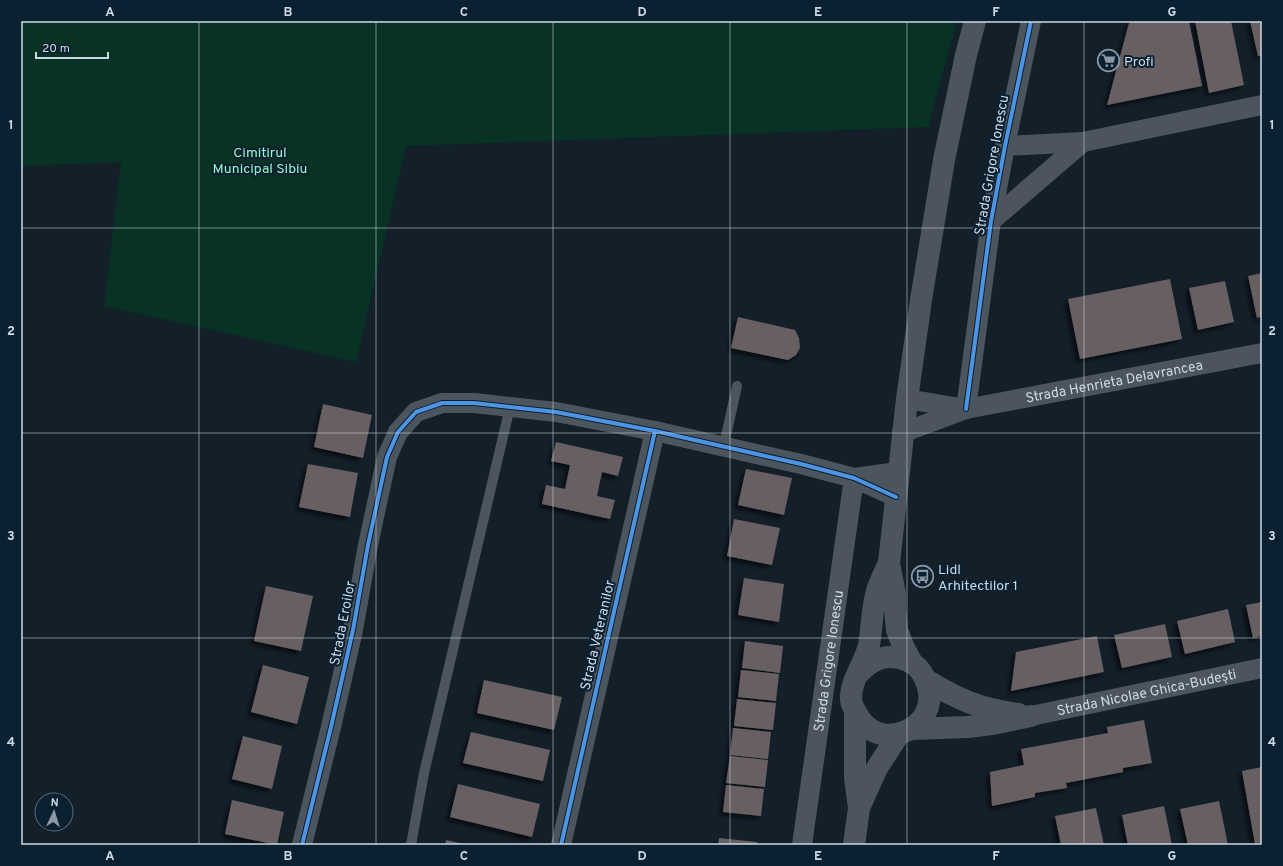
<svg xmlns="http://www.w3.org/2000/svg" width="1283" height="866" font-family="Overpass,sans-serif">
<style>
.green{fill:#083224}
.building{fill:#675f63;filter:url(#shadow)}
.lines{fill:none;stroke-linecap:round;stroke-linejoin:round}
.service{stroke:#4c555d;stroke-width:10}
.minor{stroke:#4c555d;stroke-width:20}
.secondary{stroke:#4c555d;stroke-width:22}
.cycleway-casing{stroke:#0b2031;stroke-width:6}
.cycleway{stroke:#4d94e3;stroke-width:4}
.grid{fill:none;stroke:#ccd9e4;stroke-width:1;stroke-opacity:0.55}
.labels{text-anchor:middle;stroke-width:4;stroke-linejoin:round;paint-order:stroke}
.poi-label{font-size:14px;fill:#ccd9e4;stroke:#0b2031;text-anchor:start}
.park-label{font-size:14px;fill:#95f4c8;stroke:#0b2031}
.street-label{font-size:14px;fill:#ccd9e4;stroke:#0b2031}
.neatline{fill:none;stroke:#ccd9e4;stroke-width:1.5}
.grid-label{font-size:13px;text-anchor:middle;font-weight:bold;fill:#ccd9e4}
</style>
<defs>
<filter id="shadow"><feDropShadow dx="-3.5" dy="3.5" stdDeviation="2" flood-color="#0009"/></filter>
</defs>
<rect width="100%" height="100%" fill="#131f29"/>
<path class="green" d="M21,21H957L928,127L406,146L356,362L104,306L121,162L21,166Z"/>
<g class="building">
<path d="M1138,21H1189L1202,86L1107,105L1129,23Z"/>
<path d="M1195,21H1231L1244,85L1209,93Z"/>
<path d="M1250,21H1262V56H1258Z"/>
<path d="M1262,273V316L1257,318L1248,276Z"/>
<path d="M1170,279L1182,339L1080,359L1068,299Z"/>
<path d="M1225,281L1234,322L1198,330L1189,288Z"/>
<path d="M738,317L795,330L799,338L800,348L796,355L788,360L731,348Z"/>
<path d="M323,404L372,415L363,458L314,447Z"/>
<path d="M556,442L623,457L618,476L602,472L597,496L615,500L610,519L542,504L546,485L565,489L570,465L551,461Z"/>
<path d="M308,464L358,473L350,517L299,507Z"/>
<path d="M746,469L792,478L784,515L738,505Z"/>
<path d="M734,519L780,528L772,565L727,556Z"/>
<path d="M744,578L784,584L779,622L738,615Z"/>
<path d="M266,586L313,596L301,651L254,641Z"/>
<path d="M1262,602V636L1253,638L1246,605Z"/>
<path d="M1228,609L1235,642L1185,654L1177,621Z"/>
<path d="M1165,624L1172,657L1122,668L1114,635Z"/>
<path d="M1097,636L1104,672L1011,691L1016,652Z"/>
<path d="M745,641L783,646L780,673L742,668Z"/>
<path d="M263,665L309,677L297,724L251,712Z"/>
<path d="M741,670L779,674L776,701L738,697Z"/>
<path d="M484,680L562,697L554,730L477,713Z"/>
<path d="M737,699L776,703L773,730L734,726Z"/>
<path d="M1144,720L1152,763L1123,768V772L1066,783L1067,788L1035,793V797L992,806L990,772L1024,765L1021,749L1108,733L1107,727Z"/>
<path d="M733,728L771,732L768,759L730,755Z"/>
<path d="M471,732L550,750L543,781L463,763Z"/>
<path d="M243,736L282,746L272,789L232,779Z"/>
<path d="M730,756L768,760L765,787L726,783Z"/>
<path d="M1262,767V842L1255,844L1242,771Z"/>
<path d="M458,784L540,804L532,837L450,817Z"/>
<path d="M726,785L764,789L761,816L723,812Z"/>
<path d="M232,800L284,812L277,845L225,834Z"/>
<path d="M1219,801L1228,845H1188L1180,809Z"/>
<path d="M1164,806L1172,845H1128L1122,815Z"/>
<path d="M1096,808L1104,845H1061L1055,816Z"/>
<path d="M719,838L757,842L756,845H718Z"/>
<path d="M446,840L464,844V845H445Z"/>
</g>
<g class="lines">
<g class="service">
<path d="M724,445L737,386"/>
<path d="M411,845L424,773L510,407"/>
</g>
<g class="minor">
<path d="M1005,146L1083,142L1262,105"/>
<path d="M991,221L1083,142"/>
<path d="M907,399L966,409"/>
<path d="M966,409L991,221L1005,146L1031,21"/>
<path id="s1" d="M902,433L966,409L1262,353"/>
<path d="M854,478L898,472"/>
<path id="s2" d="M1031,716L1262,668"/>
<path d="M302,845L331,727L353,630L368,545L387,457L398,432L416,412L442,403H474L556,412L655,431L801,464L854,478L896,497"/>
<path d="M561,845L655,431"/>
<path id="s3" d="M802,845L854,478"/>
</g>
<g class="secondary">
<path d="M912,663L904,648L897,630L895,609V594L889,563L907,399L921,300L944,160L966,55L975,21"/>
<path d="M857,675C872,659 887,652 908,661C919,666 925,676 928,687C939,727 883,753 860,719C856,713 852,707 851,700C850,680 865,664 869,645C872,628 872,607 877,591C880,581 885,572 889,563"/>
<path d="M926,680C959,700 980,709 1018,714"/>
<path d="M911,729L968,727L992,724L1031,716"/>
<path d="M859,808L877,768L899,734"/>
<path d="M854,845L859,808L855,778V713"/>
</g>
<defs>
<g id="cycleway">
<path d="M966,409L991,221L1005,146L1031,21"/>
<path d="M302,845L331,727L353,630L368,545L387,457L398,432L416,412L442,403H474L556,412L655,431L801,464L854,478L896,497"/>
<path d="M561,845L655,431"/>
</g>
</defs>
<use href="#cycleway" class="cycleway-casing"/>
<use href="#cycleway" class="cycleway"/>
</g>
<path class="grid" d="M199,21V845M376,21V845M553,21V845M730,21V845M907,21V845M1084,21V845M21,228H1262M21,433H1262M21,638H1262"/>
<defs>
<symbol id="supermarket-ring" viewBox="-11 -11 22 22"><circle r="9.5" fill="#0b2031" stroke="#8b98a3" stroke-width="1.5"/><path d="M-6-5.5h2.5l.6 2H6L4.5 2H-2.5L-4.4-4H-6ZM-1.5 3.2a1.3 1.3 0 1 0 .1 0ZM3 3.2a1.3 1.3 0 1 0 .1 0Z" fill="#8b98a3"/></symbol>
<symbol id="bus-ring" viewBox="-11 -11 22 22"><circle r="9.5" fill="#0b2031" stroke="#8b98a3" stroke-width="1.5"/><path d="M-5-6H5V4H4V6H2V4H-2V6H-4V4H-5ZM-3.5-4V0h7V-4ZM-3.5 1.2v1.5H-2V1.2ZM2 1.2v1.5H3.5V1.2Z" fill="#8b98a3"/></symbol>
</defs>
<g fill-rule="evenodd">
<use href="#supermarket-ring" x="1096" y="48" width="25" height="25"/>
<use href="#bus-ring" x="910" y="564" width="25" height="25"/>
</g>
<g class="labels">
<g class="poi-label">
<text x="1124" y="66">Profi</text>
<text x="938" y="574">Lidl<tspan x="938" dy="16">Arhitectilor 1</tspan></text>
</g>
<g class="park-label">
<text x="260" y="157">Cimitirul<tspan x="260" dy="16">Municipal Sibiu</tspan></text>
</g>
<g class="street-label">
<text transform="translate(991 165) rotate(-80)" y="5">Strada Grigore Ionescu</text>
<text dy="5" stroke="none"><textPath href="#s1" startOffset="219">Strada Henrieta Delavrancea</textPath></text>
<text transform="translate(342 623) rotate(-79)" y="5">Strada Eroilor</text>
<text transform="translate(597 635) rotate(-77)" y="5">Strada Veteranilor</text>
<text dy="5" stroke="none"><textPath href="#s3" startOffset="186">Strada Grigore Ionescu</textPath></text>
<text dy="5" stroke="none"><textPath href="#s2" startOffset="118">Strada Nicolae Ghica-Budești</textPath></text>
</g>
</g>
<rect width="1283" height="866" fill="none" stroke="#0b2031" stroke-width="44"/>
<g transform="translate(54 812) rotate(4)"><circle r="19" fill="#0b2031" stroke="#586a79"/>
<path d="M0-3L7 15L0 10L-7 15Z" fill="#8b98a3"/>
<text y="-6" font-size="11" font-weight="bold" text-anchor="middle" fill="#ccd9e4">N</text>
</g>
<path d="M36 52v6h72v-6" fill="none" stroke="#ccd9e4" stroke-width="2"/>
<text x="42" y="52" font-size="12" fill="#ccd9e4" stroke="#0b2031" stroke-width="3" paint-order="stroke">20 m</text>
<rect x="22" y="22" width="1239" height="822" class="neatline"/>
<g class="grid-label">
<text x="110" y="16">A</text>
<text x="288" y="16">B</text>
<text x="464" y="16">C</text>
<text x="642" y="16">D</text>
<text x="818" y="16">E</text>
<text x="996" y="16">F</text>
<text x="1172" y="16">G</text>
<text x="11" y="129">1</text>
<text x="1272" y="129">1</text>
<text x="11" y="335">2</text>
<text x="1272" y="335">2</text>
<text x="11" y="540">3</text>
<text x="1272" y="540">3</text>
<text x="11" y="746">4</text>
<text x="1272" y="746">4</text>
<text x="110" y="860">A</text>
<text x="288" y="860">B</text>
<text x="464" y="860">C</text>
<text x="642" y="860">D</text>
<text x="818" y="860">E</text>
<text x="996" y="860">F</text>
<text x="1172" y="860">G</text>
</g>
</svg>
